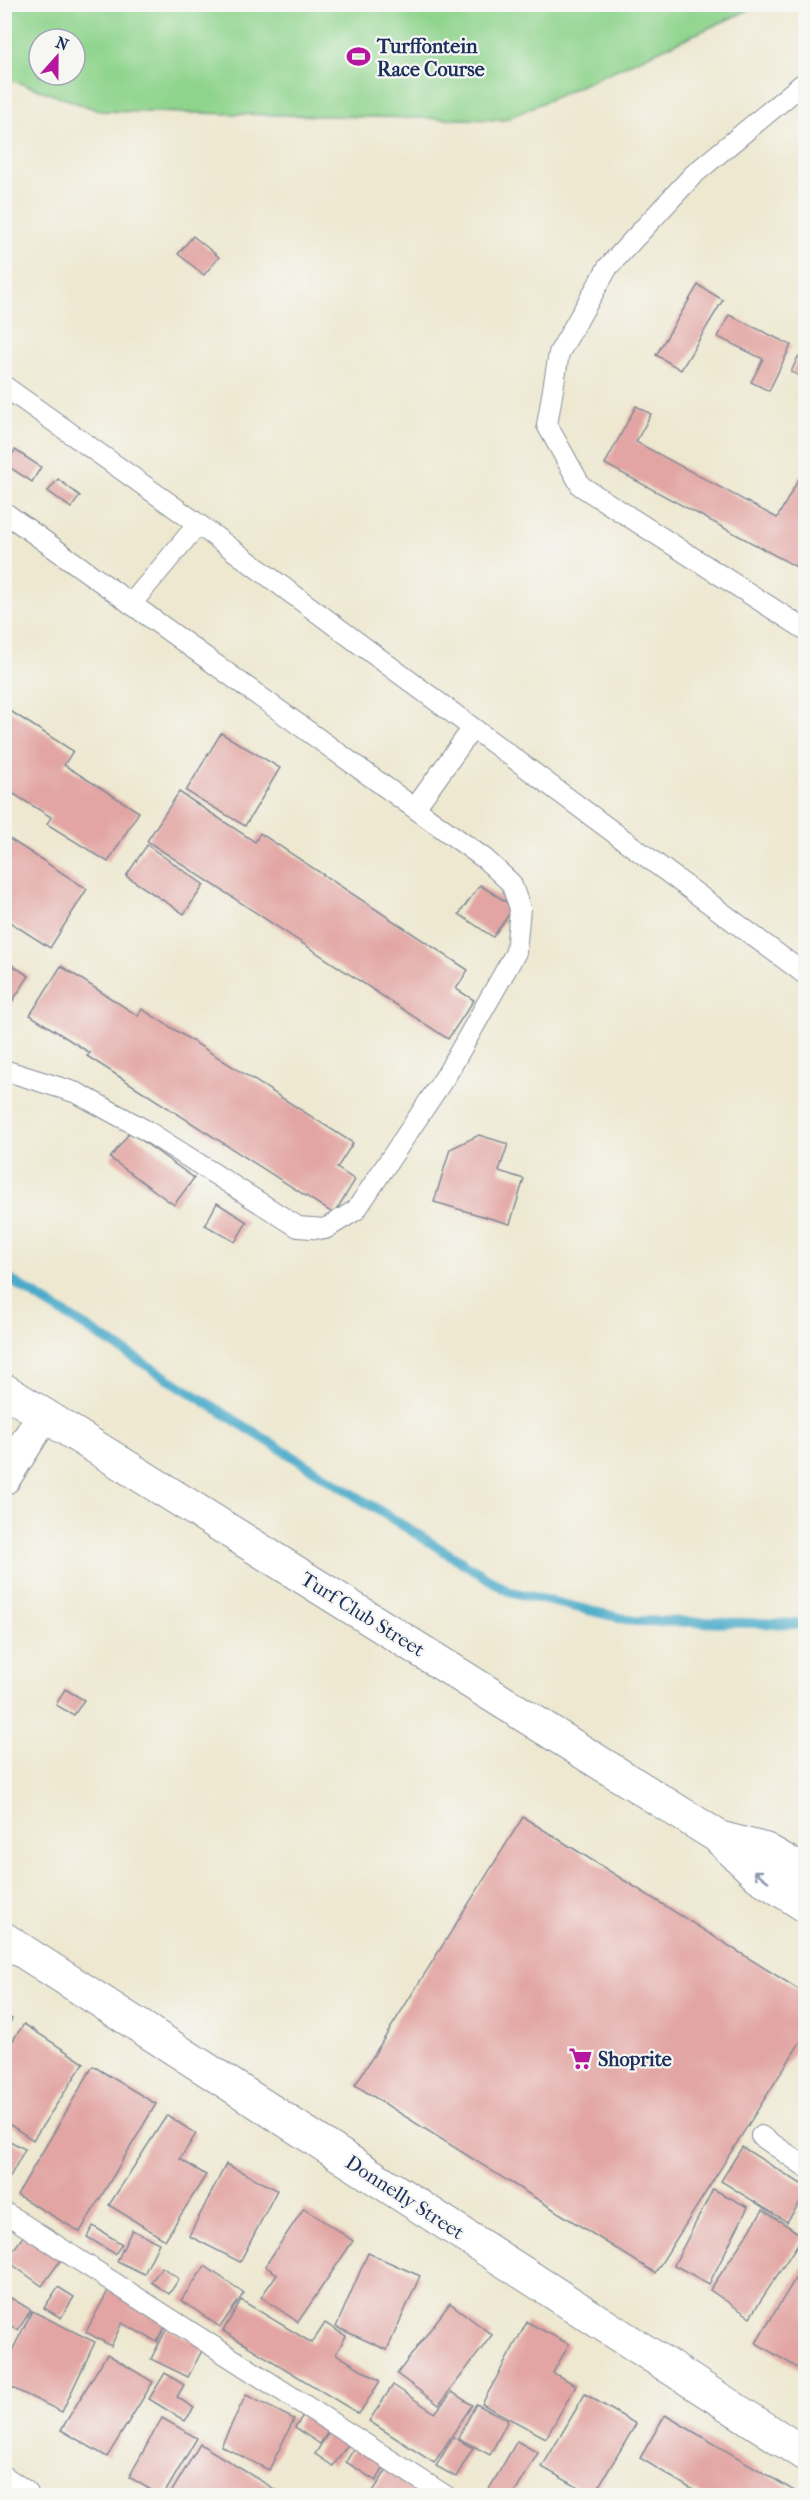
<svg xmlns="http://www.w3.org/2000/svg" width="810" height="2500" font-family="'IM FELL French Canon',serif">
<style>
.garden{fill:#8fd48d;stroke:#558276;stroke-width:1.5;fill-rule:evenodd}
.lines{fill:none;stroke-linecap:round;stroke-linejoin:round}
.stream{stroke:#4aaac9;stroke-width:10}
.building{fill:#e2a5a3}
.service-casing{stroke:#848c97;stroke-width:22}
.minor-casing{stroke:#848c97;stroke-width:35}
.secondary-casing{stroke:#848c97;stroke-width:35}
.service{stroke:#fff;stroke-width:20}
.minor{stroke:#fff;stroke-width:33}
.secondary{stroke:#fff;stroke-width:33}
.oneway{stroke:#8d97ae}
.labels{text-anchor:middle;stroke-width:4.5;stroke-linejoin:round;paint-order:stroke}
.poi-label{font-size:20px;font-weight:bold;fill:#1b2f5e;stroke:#f6f6f2;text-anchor:start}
.street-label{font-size:20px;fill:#1b2f5e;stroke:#f6f6f2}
</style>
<rect width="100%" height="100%" fill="#f6f6f2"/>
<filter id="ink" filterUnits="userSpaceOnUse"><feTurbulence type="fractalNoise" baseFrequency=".0167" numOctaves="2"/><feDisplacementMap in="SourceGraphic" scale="12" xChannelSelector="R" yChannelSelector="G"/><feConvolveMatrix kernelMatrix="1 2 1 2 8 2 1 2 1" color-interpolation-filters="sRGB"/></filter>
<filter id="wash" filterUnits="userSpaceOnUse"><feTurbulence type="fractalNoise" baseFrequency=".008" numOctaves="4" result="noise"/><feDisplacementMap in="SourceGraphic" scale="24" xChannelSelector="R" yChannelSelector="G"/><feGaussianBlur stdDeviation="1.35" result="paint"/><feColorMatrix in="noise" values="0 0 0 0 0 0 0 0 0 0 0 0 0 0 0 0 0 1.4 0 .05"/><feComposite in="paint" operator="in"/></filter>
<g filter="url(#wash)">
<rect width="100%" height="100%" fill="#eee8d0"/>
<path class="garden" d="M5,4H760V5L504,120L100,111L5,78ZM39,39H75V75H39Z"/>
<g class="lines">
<path class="stream" d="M4,1276L508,1591L634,1621L806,1624"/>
</g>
<g id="blocks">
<g class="building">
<path d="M193,236L219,257L204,275L178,254Z"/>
<path d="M698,285L723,300L681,370L656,355Z"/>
<path d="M729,315L791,345L769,391L751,382L763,359L718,337Z"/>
<path d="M798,357L806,360V379L791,372Z"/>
<path d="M636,406L651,414L636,442L777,518L806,466V572L605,464Z"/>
<path d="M15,450L41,467L32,482L6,465Z"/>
<path d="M58,479L80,496L71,508L48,491Z"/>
<path d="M4,707L73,751L64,765L139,812L108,862L47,824L51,817L4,788Z"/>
<path d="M221,733L280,768L245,826L186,791Z"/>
<path d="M179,792L255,842L260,833L468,970L456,989L474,1000L448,1039L147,841Z"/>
<path d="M5,836L87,889L50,948L5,919Z"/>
<path d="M147,845L204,885L184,914L126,876Z"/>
<path d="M480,885L514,907L493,937L459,914Z"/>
<path d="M4,960L29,976L4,1014Z"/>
<path d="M61,966L138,1016L142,1009L353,1143L337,1168L355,1180L334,1214L87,1056L90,1053L30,1015Z"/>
<path d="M130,1132L194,1178L174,1205L110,1158Z"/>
<path d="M479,1135L508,1144L499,1171L524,1179L510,1224L434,1202L450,1149Z"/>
<path d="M217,1203L247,1222L235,1242L205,1225Z"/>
<path d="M65,1689L84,1700L74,1715L56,1705Z"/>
<path d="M523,1817L806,1994V2033L655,2273L355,2085Z"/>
<path d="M4,2015L12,2019L4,2032Z"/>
<path d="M24,2024L84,2063L33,2140L4,2121V2053Z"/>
<path d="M93,2066L156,2104L80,2232L17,2195Z"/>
<path d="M167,2115L196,2134L180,2159L206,2175L165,2240L109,2205Z"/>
<path d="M4,2138L25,2149L6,2184L4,2183Z"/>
<path d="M742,2147L806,2187V2193L787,2222L721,2181Z"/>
<path d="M226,2164L277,2190L240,2262L189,2236Z"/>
<path d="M713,2189L748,2207L709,2284L674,2265Z"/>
<path d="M304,2208L353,2241L298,2322L261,2297L277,2274L265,2266Z"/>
<path d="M763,2210L803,2236L750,2317L710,2290Z"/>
<path d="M4,2220L14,2226L4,2241Z"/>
<path d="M93,2226L122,2244L115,2254L87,2237Z"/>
<path d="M132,2230L159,2243L144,2274L117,2261Z"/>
<path d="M27,2231L63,2257L42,2286L6,2260Z"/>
<path d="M368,2253L420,2276L387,2350L336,2327Z"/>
<path d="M806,2261V2373L756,2343Z"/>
<path d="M205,2266L244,2293L220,2327L181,2300Z"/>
<path d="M162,2267L179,2279L169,2294L151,2282Z"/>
<path d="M58,2287L74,2297L61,2318L44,2308Z"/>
<path d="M109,2289L168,2321L157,2342L122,2323L111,2346L86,2332Z"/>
<path d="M11,2298L31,2310L18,2330L4,2322V2309Z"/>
<path d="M241,2300L312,2343L325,2323L346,2336L336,2354L380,2381L359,2414L223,2331Z"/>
<path d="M450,2303L492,2335L439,2405L397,2374Z"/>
<path d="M32,2311L95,2342L62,2412L4,2384V2367Z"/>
<path d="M527,2322L569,2344L553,2373L576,2385L546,2438L482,2404Z"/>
<path d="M167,2328L204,2347L188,2377L151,2359Z"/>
<path d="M107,2354L153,2382L107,2457L61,2430Z"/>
<path d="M165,2373L184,2385L177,2397L194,2408L185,2421L149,2399Z"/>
<path d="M393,2385L435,2413L452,2392L472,2405L434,2463L369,2421Z"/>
<path d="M585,2394L636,2424L593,2496L542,2467Z"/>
<path d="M246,2395L294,2419L269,2470L221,2446Z"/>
<path d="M476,2404L508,2420L490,2455L458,2438Z"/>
<path d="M306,2411L331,2427L320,2444L295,2427Z"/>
<path d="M665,2415L803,2496H703L640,2458Z"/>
<path d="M162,2418L197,2438L163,2496H161L129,2477Z"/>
<path d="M332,2427L351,2440L333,2466L315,2454Z"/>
<path d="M453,2437L473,2448L456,2477L436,2466Z"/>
<path d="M517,2441L538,2453L513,2496H485Z"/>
<path d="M200,2444L286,2496H169Z"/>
<path d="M356,2445L386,2464L376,2481L346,2462Z"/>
<path d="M389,2466L420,2486L414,2496H370Z"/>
</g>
</g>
</g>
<g filter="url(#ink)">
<use href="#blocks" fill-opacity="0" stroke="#848c97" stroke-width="1.5"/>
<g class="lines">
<defs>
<g id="service">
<path d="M806,81L693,175L608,267L559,353L547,425L581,486L806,630"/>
<path d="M4,386L198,524L806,975"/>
<path d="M4,512L485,859L511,883L520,908L516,952L447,1074L356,1210L325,1229L298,1227L147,1131L77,1093L4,1070"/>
<path d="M131,604L198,524"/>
<path d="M415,808L472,729"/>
<path d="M761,2136L806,2167"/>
<path d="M4,2212L446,2496"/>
</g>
<g id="minor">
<path d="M4,1478L44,1415"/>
<path d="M4,1939L806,2455"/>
<path d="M4,2484L22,2496"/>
</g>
<g id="secondary">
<path d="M4,1390L717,1836L759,1876L806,1906"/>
<path d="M724,1839L766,1850L806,1873"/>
</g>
</defs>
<use href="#service" class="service-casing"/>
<use href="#minor" class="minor-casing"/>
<use href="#secondary" class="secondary-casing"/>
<use href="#service" class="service"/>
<use href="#minor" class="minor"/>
<use href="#secondary" class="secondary"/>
</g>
<defs><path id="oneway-shaft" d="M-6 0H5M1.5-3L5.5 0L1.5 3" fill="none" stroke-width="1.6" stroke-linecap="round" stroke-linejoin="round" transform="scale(1.5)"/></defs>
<use class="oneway" href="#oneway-shaft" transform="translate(761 1876) rotate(-142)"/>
</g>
<defs>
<symbol id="stadium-bare" viewBox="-9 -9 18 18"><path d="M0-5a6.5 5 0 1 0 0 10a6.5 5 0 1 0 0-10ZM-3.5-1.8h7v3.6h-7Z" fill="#b5179e" stroke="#f6f6f2" stroke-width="2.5" paint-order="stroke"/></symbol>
<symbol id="supermarket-bare" viewBox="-9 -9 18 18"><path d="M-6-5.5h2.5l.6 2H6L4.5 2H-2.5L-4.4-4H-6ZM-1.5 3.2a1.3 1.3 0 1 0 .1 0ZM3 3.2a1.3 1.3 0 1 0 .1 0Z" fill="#b5179e" stroke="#f6f6f2" stroke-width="2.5" paint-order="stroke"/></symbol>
</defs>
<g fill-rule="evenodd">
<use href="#stadium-bare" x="342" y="40" width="33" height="33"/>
<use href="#supermarket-bare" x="564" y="2042" width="33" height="33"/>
</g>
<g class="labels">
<g class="poi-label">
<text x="377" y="53">Turffontein<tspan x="377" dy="23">Race Course</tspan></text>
<text x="598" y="2066">Shoprite</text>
</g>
<g class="street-label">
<text transform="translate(363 1614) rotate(32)" y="7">Turf Club Street</text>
<text transform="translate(405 2197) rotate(33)" y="7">Donnelly Street</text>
</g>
</g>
<rect width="810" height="2500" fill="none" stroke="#f6f6f2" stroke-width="24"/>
<g transform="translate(57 57) rotate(21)"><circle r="28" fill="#f6f6f2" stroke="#9ea6b7" stroke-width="1.5"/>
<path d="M0-4.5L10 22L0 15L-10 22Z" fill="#b5179e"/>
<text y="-9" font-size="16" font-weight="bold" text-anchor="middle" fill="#1b2f5e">N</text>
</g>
</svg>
